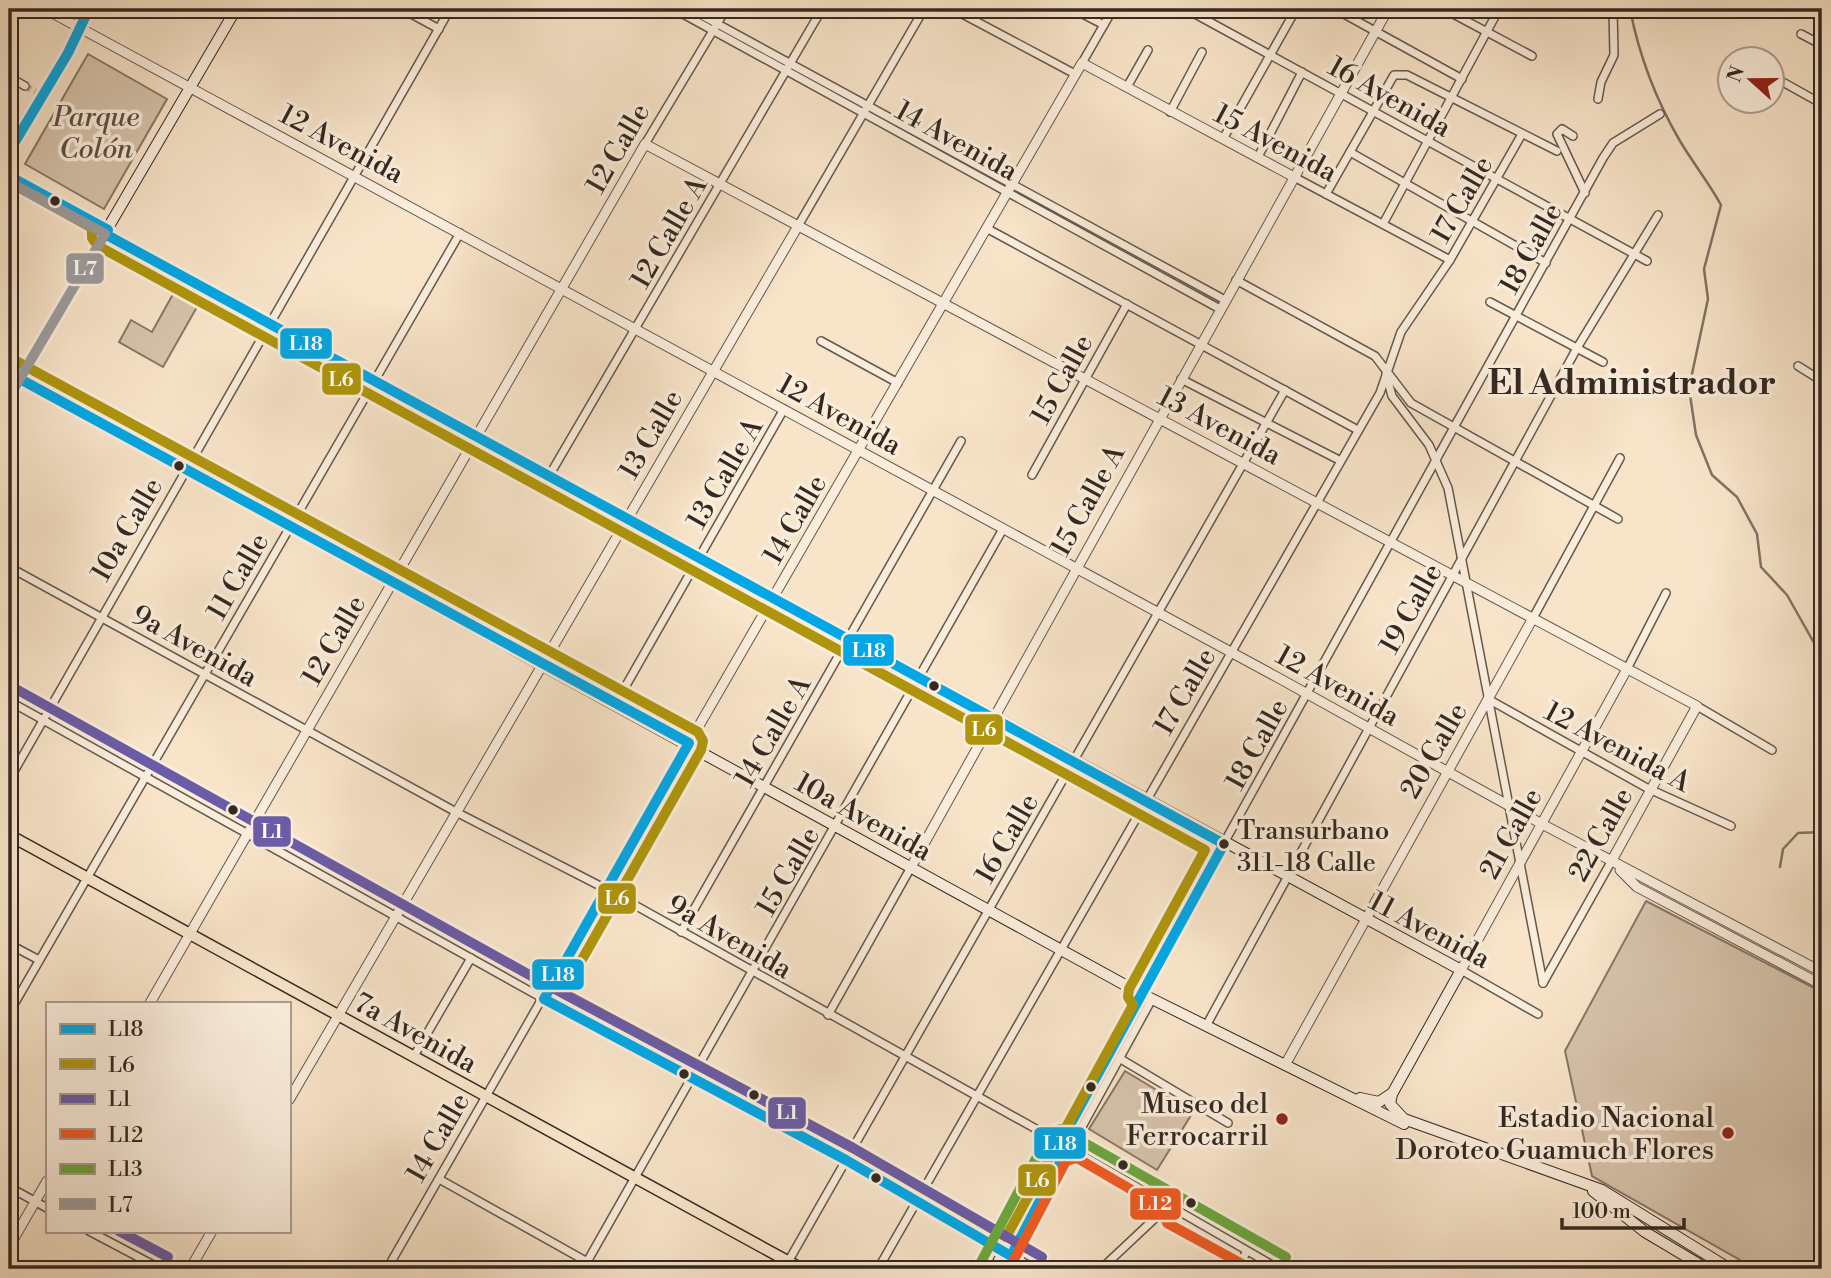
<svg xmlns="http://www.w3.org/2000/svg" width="1831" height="1278" font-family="'Libre Bodoni',serif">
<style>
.green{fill:#d7c4ac;stroke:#867666;stroke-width:2}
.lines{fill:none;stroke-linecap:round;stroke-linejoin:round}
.stream{stroke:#817264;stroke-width:2.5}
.minor-tunnel{stroke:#d1bea7;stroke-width:7;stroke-dasharray:7 3.5;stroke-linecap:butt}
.minor-casing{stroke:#65574b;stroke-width:10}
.tertiary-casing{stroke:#65574b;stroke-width:11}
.secondary-casing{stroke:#342821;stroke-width:12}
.primary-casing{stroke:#342821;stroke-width:13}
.minor{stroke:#faeddc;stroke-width:7}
.tertiary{stroke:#faeddc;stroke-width:9}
.secondary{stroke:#faeddc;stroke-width:10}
.primary{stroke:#f8e4c9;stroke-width:10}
.bus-1-casing{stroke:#faeddc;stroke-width:16}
.bus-2-casing{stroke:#faeddc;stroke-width:16}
.bus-3-casing{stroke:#faeddc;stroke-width:16}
.bus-4-casing{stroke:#faeddc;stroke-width:16}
.bus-5-casing{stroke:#faeddc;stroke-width:16}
.bus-6-casing{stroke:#faeddc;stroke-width:16}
.bus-1{stroke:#03a7e5;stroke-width:10}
.bus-2{stroke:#ae950d;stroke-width:10}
.bus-3{stroke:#6b5ca7;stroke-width:10}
.bus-4{stroke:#f05b22;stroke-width:10}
.bus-5{stroke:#6ca63e;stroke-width:10}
.bus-6{stroke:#9c9c9e;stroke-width:10}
.bus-dot{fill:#342821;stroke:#faeddc;stroke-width:2.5}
.poi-dot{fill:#8f2418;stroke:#faeddc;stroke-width:2.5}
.labels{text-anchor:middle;stroke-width:7;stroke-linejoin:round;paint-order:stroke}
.bus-label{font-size:26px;fill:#342821;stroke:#faeddc;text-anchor:start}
.street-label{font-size:28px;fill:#342821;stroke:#faeddc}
.park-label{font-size:28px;font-style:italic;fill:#5d4f44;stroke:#faeddc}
.poi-label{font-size:28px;fill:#342821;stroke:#faeddc;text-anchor:end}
.district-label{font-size:35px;font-weight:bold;fill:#342821;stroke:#faeddc}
.line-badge{stroke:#faeddc;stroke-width:2.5}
.badge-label{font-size:19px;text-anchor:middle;font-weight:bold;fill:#fff}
</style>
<rect width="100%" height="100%" fill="#f8e4c9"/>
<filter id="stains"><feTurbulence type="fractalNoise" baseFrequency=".00286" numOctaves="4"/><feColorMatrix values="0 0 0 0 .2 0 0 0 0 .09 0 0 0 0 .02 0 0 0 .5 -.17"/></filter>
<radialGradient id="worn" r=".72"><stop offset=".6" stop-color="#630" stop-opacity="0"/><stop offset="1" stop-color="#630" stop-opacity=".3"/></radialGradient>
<g class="green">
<path d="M88,54L167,99L104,209L25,164Z"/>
<path d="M173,294L197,307L163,367L119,342L131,320L152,332Z"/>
<path d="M1646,901L1822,992V1269H1756L1592,1176L1565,1051Z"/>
<path d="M1125,1071L1193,1112L1157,1170L1089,1129Z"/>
</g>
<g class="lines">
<g class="stream">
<path d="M1630,9C1639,55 1656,100 1680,141C1693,163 1709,183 1721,205L1704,269L1708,299L1689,388L1696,435L1712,475L1737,497L1757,534L1761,567L1787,595L1822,657"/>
<path d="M1780,867L1783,849L1798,833L1822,832"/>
</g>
<path class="minor-tunnel" d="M25,86L36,92"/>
<defs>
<g id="minor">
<path d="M402,9L439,29"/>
<path d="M674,9L1220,309"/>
<path d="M690,9L1225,300"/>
<path d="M953,9L1075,74"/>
<path d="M1073,9L1104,25"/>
<path d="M1186,9L1647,261"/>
<path d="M1335,9L1462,79"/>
<path d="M1444,9L1532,56"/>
<path d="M1801,34L1822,45"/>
<path d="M1082,63L1113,9"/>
<path d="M1772,76L1822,104"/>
<path d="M9,77L25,86"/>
<path d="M1127,87L1148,50"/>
<path d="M1598,99L1601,82L1614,55L1613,9"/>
<path d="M1170,112L1202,52"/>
<path d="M1573,136L1562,129L1557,134L1585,193"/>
<path d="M1223,139L1296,9"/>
<path d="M645,144L726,9"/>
<path d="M1350,152L1546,263"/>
<path d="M1258,157L1302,72"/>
<path d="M1294,177L1450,260"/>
<path d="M1326,194L1394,75H1407L1557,151"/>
<path d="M1383,224L1499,9"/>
<path d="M798,226L924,9"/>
<path d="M988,229L1356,429"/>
<path d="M1236,280L1375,356L1411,403L1618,519"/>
<path d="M1490,302L1603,362"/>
<path d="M1822,321V322"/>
<path d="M821,341L898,383"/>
<path d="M1798,366L1822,381"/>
<path d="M1386,374L1392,396L1429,445L1448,488L1543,983"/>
<path d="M1181,379L1339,460"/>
<path d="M1032,475L1127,304"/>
<path d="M549,476L822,9"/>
<path d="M9,567L456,812L606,889L1054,1139L1279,1269"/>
<path d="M1533,618L1620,458"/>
<path d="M1627,669L1666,593"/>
<path d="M1488,699L1647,788L1731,826"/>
<path d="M9,701L544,999L846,1160L1035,1269"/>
<path d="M616,703L784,409"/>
<path d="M1697,706L1772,750"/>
<path d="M9,780L450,9"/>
<path d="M681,932L961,441"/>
<path d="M9,944L39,960"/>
<path d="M1461,970L1538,1014"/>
<path d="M1543,983L1611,862"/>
<path d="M9,1013L460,233"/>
<path d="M828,1015L910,869"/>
<path d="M1206,1026L1577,348L1658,215"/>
<path d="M414,1056L471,958"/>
<path d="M1119,1058L1228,1123"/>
<path d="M439,1179L600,1269"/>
<path d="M9,1187L47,1208"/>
<path d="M89,1231L161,1269"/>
<path d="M387,1269L688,744"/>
<path d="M583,1269L1003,529"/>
<path d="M784,1269L1285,390"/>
<path d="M878,1269L1380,393L1401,332L1450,260L1522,134"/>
<path d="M993,1269L1089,1087L1603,158L1613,143L1660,114"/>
<path d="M1004,1269L1152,999"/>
<path d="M1101,1269L1167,1207"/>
<path d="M1237,1269L1247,1251"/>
</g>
<g id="tertiary">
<path d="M45,9L1275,676L1542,824L1822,972"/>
<path d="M689,743L1082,63L1294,177"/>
<path d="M910,869L1388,9"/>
<path d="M1620,870L1637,887L1822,985"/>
<path d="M1461,970L1627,669"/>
<path d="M150,1003L645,144L1697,706L1611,862"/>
<path d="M1285,1065L1533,618"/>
<path d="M289,1100L798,226"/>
<path d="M9,1247L47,1181"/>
<path d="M190,1269L212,1231"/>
</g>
<g id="secondary">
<path d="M9,152L68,53L89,9"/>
<path d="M9,182L1461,970L1392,1094L1390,1104L1404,1119L1602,1190L1730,1269"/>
<path d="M9,373L1136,991L1404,1124"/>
<path d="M9,397L236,9"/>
<path d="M1360,1098L1379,1102L1391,1094"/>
<path d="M1593,1191L1645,1232L1707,1269"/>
</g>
<path id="primary" d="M9,835L802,1269"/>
</defs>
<use href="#minor" class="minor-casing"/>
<use href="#tertiary" class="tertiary-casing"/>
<use href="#secondary" class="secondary-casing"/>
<use href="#primary" class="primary-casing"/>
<use href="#minor" class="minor"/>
<use href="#tertiary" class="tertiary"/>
<use href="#secondary" class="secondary"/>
<use href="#primary" class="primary"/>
<defs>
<g id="bus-1">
<path d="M9,152L68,53L89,9"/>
<path d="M9,176L108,230L105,234L1224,844L1060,1143L1068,1147L1011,1256L846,1160L544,999L689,743L9,373"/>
</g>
<path id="bus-2" d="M9,182L92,228V238L98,246L1205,850L1129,989L1128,997L1133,1005L1006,1237L853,1148L563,993L701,750L703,741L698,732L16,361"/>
<g id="bus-3">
<path d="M16,689L551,987L853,1148L1042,1257"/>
<path d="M119,1231L168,1257"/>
</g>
<path id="bus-4" d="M1009,1269L1066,1161L1077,1158L1161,1207L1167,1223L1251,1269"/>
<path id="bus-5" d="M981,1262L1048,1136L1060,1129L1286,1257"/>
<path id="bus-6" d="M9,182L105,234L9,397"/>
</defs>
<use href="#bus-1" class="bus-1-casing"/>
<use href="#bus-2" class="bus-2-casing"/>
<use href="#bus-3" class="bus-3-casing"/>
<use href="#bus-4" class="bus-4-casing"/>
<use href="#bus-5" class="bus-5-casing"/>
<use href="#bus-6" class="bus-6-casing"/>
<use href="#bus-1" class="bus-1"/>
<use href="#bus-2" class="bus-2"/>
<use href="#bus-3" class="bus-3"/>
<use href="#bus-4" class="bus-4"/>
<use href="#bus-5" class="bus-5"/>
<use href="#bus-6" class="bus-6"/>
</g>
<g class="bus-dot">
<circle cx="55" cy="201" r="6"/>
<circle cx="179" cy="466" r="6"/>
<circle cx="934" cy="686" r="6"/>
<circle cx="233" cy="810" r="6"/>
<circle cx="1224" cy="844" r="6"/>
<circle cx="684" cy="1074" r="6"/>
<circle cx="1091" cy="1087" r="6"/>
<circle cx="754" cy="1095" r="6"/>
<circle cx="1123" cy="1165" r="6"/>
<circle cx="876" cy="1178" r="6"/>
<circle cx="1191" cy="1203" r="6"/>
</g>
<g class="poi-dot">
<circle cx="1282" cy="1119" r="7"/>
<circle cx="1728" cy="1133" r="7"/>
</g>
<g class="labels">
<g class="bus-label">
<text x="1237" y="839">Transurbano<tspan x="1237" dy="32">311-18 Calle</tspan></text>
</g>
<g class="street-label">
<text transform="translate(1390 96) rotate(29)" y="10">16 Avenida</text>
<text transform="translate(957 140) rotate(29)" y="10">14 Avenida</text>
<text transform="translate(1276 142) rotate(28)" y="10">15 Avenida</text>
<text transform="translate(342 143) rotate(28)" y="10">12 Avenida</text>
<text transform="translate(617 148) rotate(-60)" y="10">12 Calle</text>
<text transform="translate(1461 199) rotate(-60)" y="10">17 Calle</text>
<text transform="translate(668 232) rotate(-60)" y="10">12 Calle A</text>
<text transform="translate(1530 248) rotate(-61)" y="10">18 Calle</text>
<text transform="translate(1061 379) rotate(-61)" y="10">15 Calle</text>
<text transform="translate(840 414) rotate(29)" y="10">12 Avenida</text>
<text transform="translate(1220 425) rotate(28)" y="10">13 Avenida</text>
<text transform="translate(650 434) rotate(-60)" y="10">13 Calle</text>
<text transform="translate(724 473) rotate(-60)" y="10">13 Calle A</text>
<text transform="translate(1087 500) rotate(-61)" y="10">15 Calle A</text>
<text transform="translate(794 519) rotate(-60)" y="10">14 Calle</text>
<text transform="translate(126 529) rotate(-60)" y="10">10a Calle</text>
<text transform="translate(237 576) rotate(-60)" y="10">11 Calle</text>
<text transform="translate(1410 608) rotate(-61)" y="10">19 Calle</text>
<text transform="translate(333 640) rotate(-60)" y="10">12 Calle</text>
<text transform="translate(195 645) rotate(29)" y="10">9a Avenida</text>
<text transform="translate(1338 685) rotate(29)" y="10">12 Avenida</text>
<text transform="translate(1184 691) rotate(-60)" y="10">17 Calle</text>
<text transform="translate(772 731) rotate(-60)" y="10">14 Calle A</text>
<text transform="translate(1256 744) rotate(-61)" y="10">18 Calle</text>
<text transform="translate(1618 746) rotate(28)" y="10">12 Avenida A</text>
<text transform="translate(1433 750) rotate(-60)" y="10">20 Calle</text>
<text transform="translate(864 816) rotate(29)" y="10">10a Avenida</text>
<text transform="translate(1510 833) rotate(-61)" y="10">21 Calle</text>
<text transform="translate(1600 834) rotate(-61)" y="10">22 Calle</text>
<text transform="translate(1006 838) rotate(-60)" y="10">16 Calle</text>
<text transform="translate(787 871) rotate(-60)" y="10">15 Calle</text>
<text transform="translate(1430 929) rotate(28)" y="10">11 Avenida</text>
<text transform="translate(730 936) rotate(30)" y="10">9a Avenida</text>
<text transform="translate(416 1032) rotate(29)" y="10">7a Avenida</text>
<text transform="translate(437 1137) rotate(-60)" y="10">14 Calle</text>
</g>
<g class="park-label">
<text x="96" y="126">Parque<tspan x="96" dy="32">Colón</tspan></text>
</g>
<g class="poi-label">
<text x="1268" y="1113">Museo del<tspan x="1268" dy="32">Ferrocarril</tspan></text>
<text x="1714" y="1127">Estadio Nacional<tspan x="1714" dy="32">Doroteo Guamuch Flores</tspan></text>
</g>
<g class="district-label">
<text x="1632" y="394">El Administrador</text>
</g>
</g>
<g class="line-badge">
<rect x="65" y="252" width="40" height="33" rx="7" fill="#9c9c9e"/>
<rect x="279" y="327" width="54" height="33" rx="7" fill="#03a7e5"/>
<rect x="321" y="362" width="41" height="34" rx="7" fill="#ae950d"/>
<rect x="842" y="633" width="53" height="34" rx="7" fill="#03a7e5"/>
<rect x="964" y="713" width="40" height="33" rx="7" fill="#ae950d"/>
<rect x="252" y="815" width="40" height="33" rx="7" fill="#6b5ca7"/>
<rect x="597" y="882" width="40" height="33" rx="7" fill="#ae950d"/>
<rect x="531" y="958" width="54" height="33" rx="7" fill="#03a7e5"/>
<rect x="767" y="1096" width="40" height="34" rx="7" fill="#6b5ca7"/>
<rect x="1033" y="1126" width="54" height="34" rx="7" fill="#03a7e5"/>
<rect x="1017" y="1163" width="40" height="34" rx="7" fill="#ae950d"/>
<rect x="1129" y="1187" width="53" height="34" rx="7" fill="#f05b22"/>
</g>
<g class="badge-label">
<text x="85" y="275">L7</text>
<text x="306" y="350">L18</text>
<text x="341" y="386">L6</text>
<text x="869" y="657">L18</text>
<text x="984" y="736">L6</text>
<text x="272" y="838">L1</text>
<text x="617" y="905">L6</text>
<text x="558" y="981">L18</text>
<text x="787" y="1119">L1</text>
<text x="1060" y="1150">L18</text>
<text x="1037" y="1187">L6</text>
<text x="1155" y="1210">L12</text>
</g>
<rect width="1831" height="1278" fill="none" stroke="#f8e4c9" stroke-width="35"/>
<rect x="10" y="10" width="1810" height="1257" fill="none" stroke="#342821" stroke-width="3.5"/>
<rect x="18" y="18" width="1796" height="1243" fill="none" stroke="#342821" stroke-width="2"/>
<rect x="46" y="1002" width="245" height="231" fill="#faeddc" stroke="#ab9e91" stroke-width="2"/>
<rect x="60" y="1024" width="35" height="10" fill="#03a7e5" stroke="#ab9e91" stroke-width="2"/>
<text x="108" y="1036" font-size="21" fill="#342821">L18</text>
<rect x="60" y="1059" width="35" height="10" fill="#ae950d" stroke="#ab9e91" stroke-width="2"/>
<text x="108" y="1072" font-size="21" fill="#342821">L6</text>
<rect x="60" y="1094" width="35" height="10" fill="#6b5ca7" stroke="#ab9e91" stroke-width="2"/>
<text x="108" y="1106" font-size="21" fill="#342821">L1</text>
<rect x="60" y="1129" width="35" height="10" fill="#f05b22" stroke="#ab9e91" stroke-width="2"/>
<text x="108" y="1142" font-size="21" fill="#342821">L12</text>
<rect x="60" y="1164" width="35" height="10" fill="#6ca63e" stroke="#ab9e91" stroke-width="2"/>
<text x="108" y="1176" font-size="21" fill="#342821">L13</text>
<rect x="60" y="1199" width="35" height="10" fill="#9c9c9e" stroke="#ab9e91" stroke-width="2"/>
<text x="108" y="1212" font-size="21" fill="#342821">L7</text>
<g transform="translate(1751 80) rotate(291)"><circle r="33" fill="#faeddc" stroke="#ab9e91" stroke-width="2"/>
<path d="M0-5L12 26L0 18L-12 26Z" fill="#8f2418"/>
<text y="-10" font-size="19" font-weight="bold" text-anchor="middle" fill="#342821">N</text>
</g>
<path d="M1562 1218v10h122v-10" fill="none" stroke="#342821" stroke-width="3.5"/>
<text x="1572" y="1218" font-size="21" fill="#342821" stroke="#faeddc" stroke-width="5" paint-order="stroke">100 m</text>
<rect width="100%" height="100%" filter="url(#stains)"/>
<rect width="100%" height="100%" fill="url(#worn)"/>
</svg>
